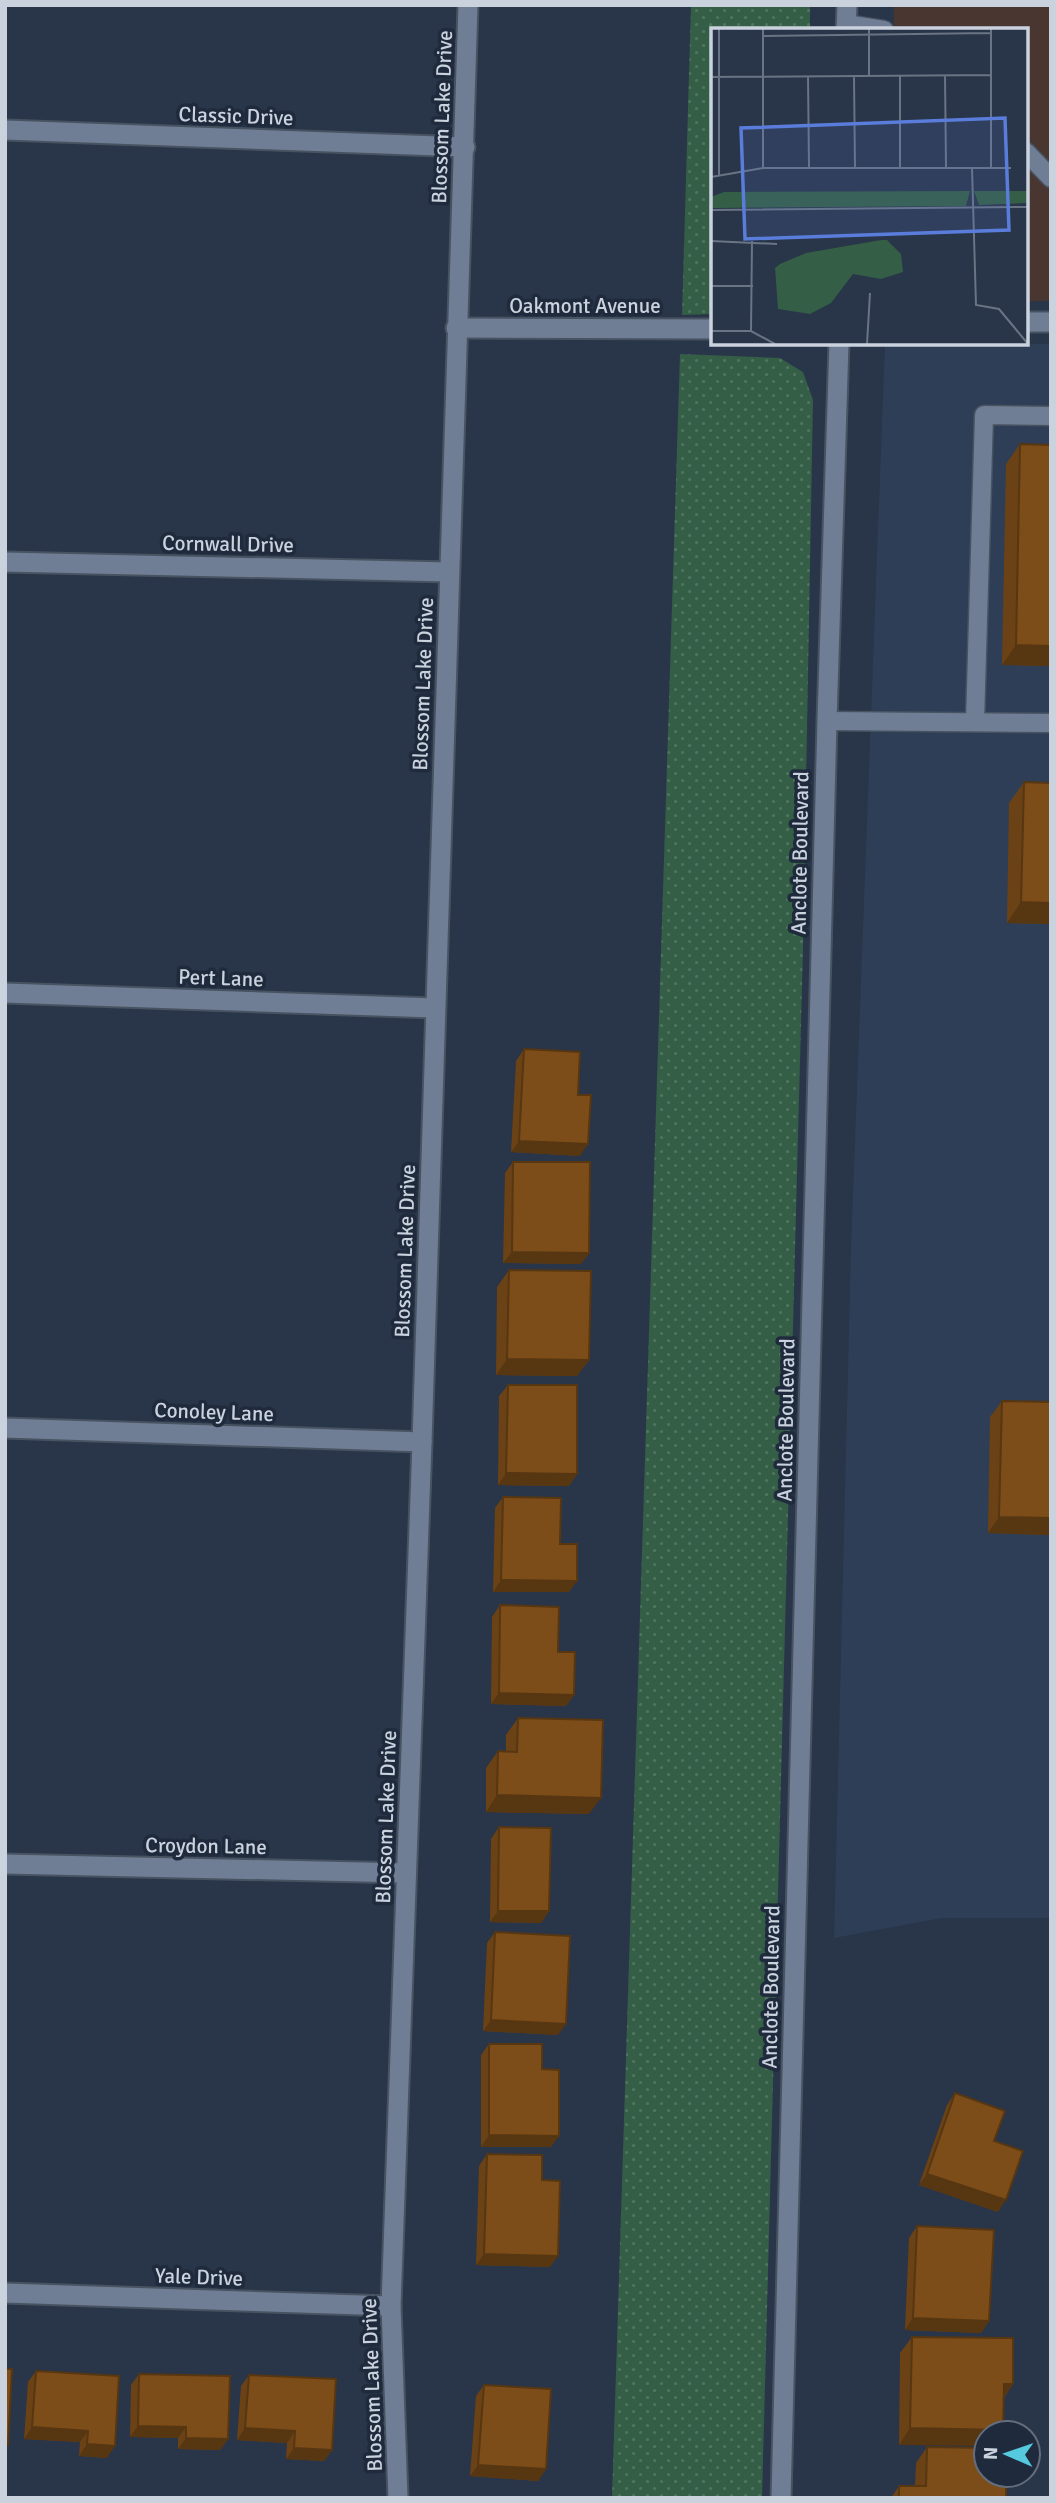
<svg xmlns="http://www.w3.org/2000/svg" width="1056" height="2503" font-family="Signika,sans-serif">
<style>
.commercial{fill:#4a3631}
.built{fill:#2e3e57}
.grass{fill:url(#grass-dots)}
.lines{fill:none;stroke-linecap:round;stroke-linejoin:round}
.service-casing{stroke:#485362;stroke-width:21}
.minor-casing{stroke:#485362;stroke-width:23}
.tertiary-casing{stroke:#485362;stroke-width:23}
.service{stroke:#707e95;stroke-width:18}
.minor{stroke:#707e95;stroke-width:19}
.tertiary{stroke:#707e95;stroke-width:19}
.wall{fill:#6b4216}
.shaded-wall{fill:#573612}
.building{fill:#7c4d19;stroke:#573612;stroke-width:2}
.labels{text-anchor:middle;stroke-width:7;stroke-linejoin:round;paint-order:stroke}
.street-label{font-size:21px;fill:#cad2de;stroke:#1f2a3d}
.inset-road{fill:none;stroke:#697484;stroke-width:2}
.view{fill:#5a7cda;fill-opacity:0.15;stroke:#5a7cda;stroke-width:3.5}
.inset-edge{fill:none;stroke:#cad2de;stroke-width:3.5}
</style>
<defs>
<pattern id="grass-dots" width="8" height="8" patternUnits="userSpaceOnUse" patternTransform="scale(1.75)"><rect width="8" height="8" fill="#345e46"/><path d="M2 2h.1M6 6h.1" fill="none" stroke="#507460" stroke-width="1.8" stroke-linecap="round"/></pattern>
</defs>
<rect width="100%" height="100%" fill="#293548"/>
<path class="commercial" d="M894,5H1051V301H1026V30H894Z"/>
<path class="built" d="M885,343L1051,344V1918H942L834,1938L851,1247Z"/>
<g class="grass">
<path d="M691,5H810V30H713V314L682,315Z"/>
<path d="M680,354L780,358L803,372L813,400L803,948L762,2498H612Z"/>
</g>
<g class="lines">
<defs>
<g id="service">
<path d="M846,24L884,30"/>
<path d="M1026,152L1051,178"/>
<path d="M827,721L1051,723"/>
<path d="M975,722L984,415L1051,416"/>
</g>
<g id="minor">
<path d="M5,130L465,147"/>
<path d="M1026,322H1051"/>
<path d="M456,328L713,329"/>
<path d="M5,562L449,572"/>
<path d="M5,993L434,1008"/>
<path d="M5,1428L422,1442"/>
<path d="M5,1864L406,1873"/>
<path d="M5,2293L391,2306"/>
<path d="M398,2498L391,2306L422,1442L468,5"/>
</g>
<g id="tertiary">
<path d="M846,30L847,5"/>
<path d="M781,2498L827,721L839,343"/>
</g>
</defs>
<use href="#service" class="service-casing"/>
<use href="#minor" class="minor-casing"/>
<use href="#tertiary" class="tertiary-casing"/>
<use href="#service" class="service"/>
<use href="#minor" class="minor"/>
<use href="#tertiary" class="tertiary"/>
</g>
<g class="wall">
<path d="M1020,444L1051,666L1002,665L1006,464Z"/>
<path d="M1024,782L1051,783V924L1007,923L1009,803Z"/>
<path d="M524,1049L578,1095L580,1156L511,1152L516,1061Z"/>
<path d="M513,1162L589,1253L581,1264L503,1263L505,1173Z"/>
<path d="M509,1270L589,1360L577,1376L496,1375L497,1287Z"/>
<path d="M508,1385L577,1474L569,1486L498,1485L499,1396Z"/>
<path d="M1002,1401L1051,1402V1535L988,1533L990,1417Z"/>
<path d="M503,1497L560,1544L569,1592H493L495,1508Z"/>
<path d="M500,1605L558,1652L574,1695L566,1706L491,1704L492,1617Z"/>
<path d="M518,1718L589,1814L486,1812V1768L498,1751L506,1752V1735Z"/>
<path d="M499,1827L549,1911L541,1923L490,1922L491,1839Z"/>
<path d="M495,1932L558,2035L483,2031L487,1943Z"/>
<path d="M489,2044L542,2069L551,2147H481V2055Z"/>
<path d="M955,2093L998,2212L919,2185L947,2105Z"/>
<path d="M487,2154L542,2180L550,2267L476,2265L479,2166Z"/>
<path d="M917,2226L989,2321L981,2333L905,2330L909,2238Z"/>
<path d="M912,2337L1013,2384L1004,2398L1003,2430L1000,2433H986L899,2445L900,2353Z"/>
<path d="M36,2371L119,2376L107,2458L79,2456L80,2442L24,2439L28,2382Z"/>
<path d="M139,2374L228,2439L220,2450L178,2449V2438L130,2437L131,2385Z"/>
<path d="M249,2375L332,2450L324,2461L286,2459L287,2443L237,2440L241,2386Z"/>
<path d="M484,2385L546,2469L538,2481L470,2476L476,2396Z"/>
<path d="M927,2447L1006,2498H891L899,2486H915L916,2463Z"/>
</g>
<g class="shaded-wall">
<path d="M1016,645L1051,646V666L1002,665Z"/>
<path d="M1021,902L1051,903V924L1007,923Z"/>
<path d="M519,1141L588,1144L580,1156L511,1152Z"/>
<path d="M512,1252L589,1253L581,1264L503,1263Z"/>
<path d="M507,1359L589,1360L577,1376L496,1375Z"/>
<path d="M506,1473L577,1474L569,1486L498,1485Z"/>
<path d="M999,1517L1051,1518V1535L988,1533Z"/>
<path d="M501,1580L577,1581L569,1592H493Z"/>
<path d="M499,1693L574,1695L566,1706L491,1704Z"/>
<path d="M497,1795L601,1798L589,1814L486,1812Z"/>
<path d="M498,1911H549L541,1923L490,1922Z"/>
<path d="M491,2020L566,2024L558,2035L483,2031Z"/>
<path d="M489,2135L559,2136L551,2147H481Z"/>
<path d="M927,2174L1006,2200L998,2212L919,2185Z"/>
<path d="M484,2254L558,2256L550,2267L476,2265Z"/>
<path d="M913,2318L989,2321L981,2333L905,2330Z"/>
<path d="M1004,2384H1013L1002,2400Z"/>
<path d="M138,2426L186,2427L178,2438L130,2437Z"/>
<path d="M32,2427L88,2431L80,2442L24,2439Z"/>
<path d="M245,2428L295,2431L287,2443L237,2440Z"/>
<path d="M910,2428L1003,2430L1000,2433H986V2446L899,2445Z"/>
<path d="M186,2438L228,2439L220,2450L178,2449Z"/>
<path d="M87,2444L115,2446L107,2458L79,2456Z"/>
<path d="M294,2448L332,2450L324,2461L286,2459Z"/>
<path d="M478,2465L546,2469L538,2481L470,2476Z"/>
</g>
<g class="building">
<path d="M1020,444L1051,445V646L1016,645Z"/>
<path d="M1024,782L1051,783V903L1021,902Z"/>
<path d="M524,1049L580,1052L578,1095H591L588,1144L519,1141Z"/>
<path d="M513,1162H590L589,1253L512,1252Z"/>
<path d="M509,1270L591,1271L589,1360L507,1359Z"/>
<path d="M508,1385H577V1474L506,1473Z"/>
<path d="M1002,1401L1051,1402V1518L999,1517Z"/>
<path d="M503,1497L561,1498L560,1544H577V1581L501,1580Z"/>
<path d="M500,1605L559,1607L558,1652H575L574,1695L499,1693Z"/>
<path d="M518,1718L603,1720L601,1798L497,1795L498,1751L517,1752Z"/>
<path d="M499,1827L551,1828L549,1911H498Z"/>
<path d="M495,1932L570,1936L566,2024L491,2020Z"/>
<path d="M489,2044H542V2069L559,2070V2136L489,2135Z"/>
<path d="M955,2093L1005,2111L994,2141L1023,2151L1006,2200L927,2174Z"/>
<path d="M487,2154L542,2155V2180L560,2181L558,2256L484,2254Z"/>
<path d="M917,2226L994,2230L989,2321L913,2318Z"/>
<path d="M912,2337L1013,2338V2384H1004L1003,2430L910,2428Z"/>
<path d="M5,2369H12L8,2445H5Z"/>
<path d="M36,2371L119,2376L115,2446L87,2444L88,2431L32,2427Z"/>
<path d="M139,2374L230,2376L228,2439L186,2438V2427L138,2426Z"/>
<path d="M249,2375L336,2379L332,2450L294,2448L295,2431L245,2428Z"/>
<path d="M484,2385L551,2389L546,2469L478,2465Z"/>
<path d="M927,2447L986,2448V2475H1006V2498H899V2486H926Z"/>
</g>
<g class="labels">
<g class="street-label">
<text transform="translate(236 116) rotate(2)" y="7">Classic Drive</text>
<text transform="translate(442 117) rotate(-88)" y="7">Blossom Lake Drive</text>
<text x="585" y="313">Oakmont Avenue</text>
<text transform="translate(228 544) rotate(1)" y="7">Cornwall Drive</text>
<text transform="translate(423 684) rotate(-88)" y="7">Blossom Lake Drive</text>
<text transform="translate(800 853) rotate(-89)" y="7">Anclote Boulevard</text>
<text transform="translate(221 978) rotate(2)" y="7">Pert Lane</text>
<text transform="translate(405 1251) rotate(-88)" y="7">Blossom Lake Drive</text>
<text transform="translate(214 1412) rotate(2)" y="7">Conoley Lane</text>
<text transform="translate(786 1420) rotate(-89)" y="7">Anclote Boulevard</text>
<text transform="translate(386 1817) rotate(-88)" y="7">Blossom Lake Drive</text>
<text transform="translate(206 1846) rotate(1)" y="7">Croydon Lane</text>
<text transform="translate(771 1987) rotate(-89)" y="7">Anclote Boulevard</text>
<text transform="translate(199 2277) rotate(2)" y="7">Yale Drive</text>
<text transform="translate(372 2385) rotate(-92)" y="7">Blossom Lake Drive</text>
</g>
</g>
<g transform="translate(711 28)">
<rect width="317" height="317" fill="#293548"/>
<path d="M259,163L255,178L0,180V169L13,164ZM263,163H317V175L268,177Z" fill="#345e46"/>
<path d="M170,212H176L190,226L192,244L170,251L142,246L120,275L99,286L67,281L64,240L69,236L95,225Z" fill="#345e46"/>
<path class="inset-road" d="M8,1V148M52,1V140M158,1V48M280,1V140M52,8L280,5M234,47L235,140M97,48L98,140M143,48L144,140M189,48V140M0,49L280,47M261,140L265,277L288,281L317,316M0,149L52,140H300M0,182L317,179M0,213L66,216M0,258H42M0,303H40L64,316M40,303L41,213M156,316L159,265"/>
<path class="view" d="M294,90L298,202L34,211L30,100Z"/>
<rect width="317" height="317" class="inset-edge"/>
</g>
<rect width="1056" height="2503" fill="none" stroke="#cad2de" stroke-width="14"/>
<g transform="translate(1007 2454) rotate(272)"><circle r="33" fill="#1f2a3d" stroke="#636d7d" stroke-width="2"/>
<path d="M0-5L12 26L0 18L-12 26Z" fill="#55cadf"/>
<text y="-10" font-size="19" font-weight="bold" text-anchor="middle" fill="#cad2de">N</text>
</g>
</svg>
